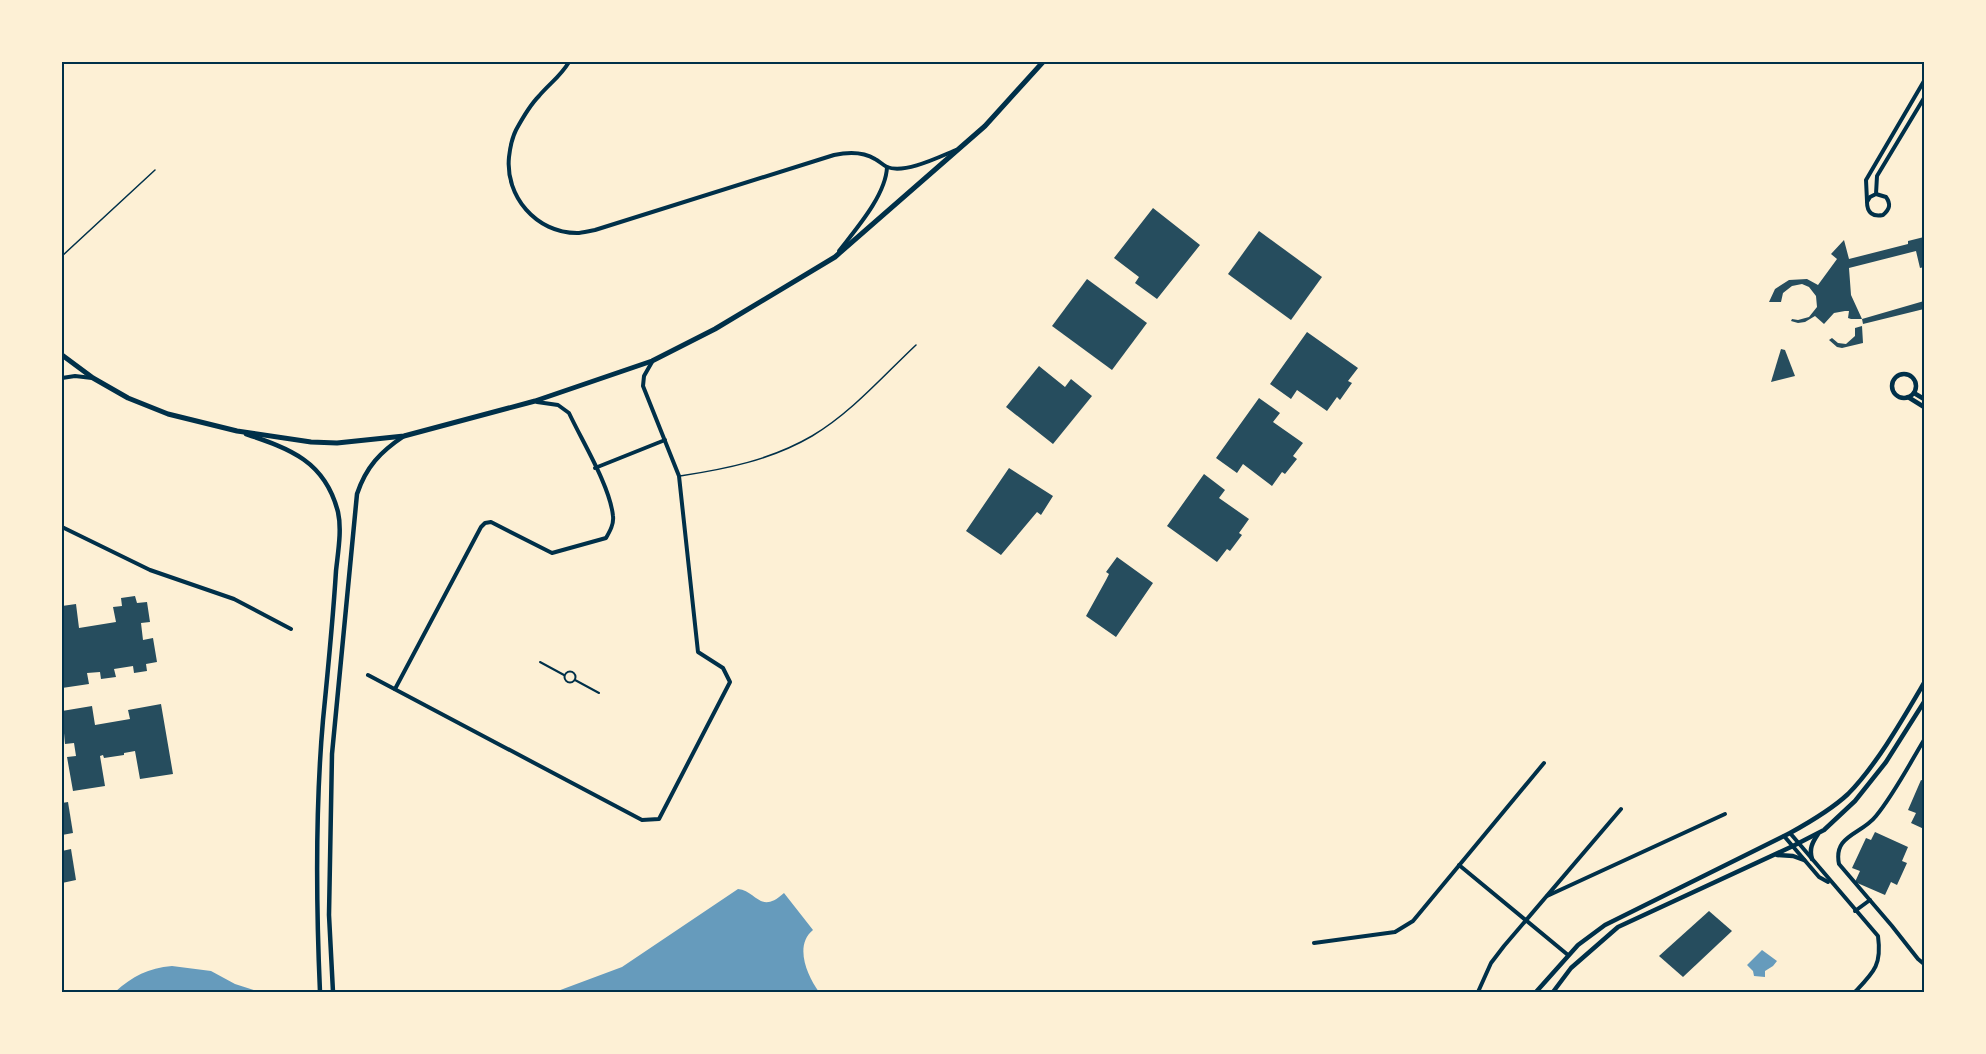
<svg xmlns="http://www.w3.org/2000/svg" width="1986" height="1054" font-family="'Open Sans',sans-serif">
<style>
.water{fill:#669bbc}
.building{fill:#264d5e}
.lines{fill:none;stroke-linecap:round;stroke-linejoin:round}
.path{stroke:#003049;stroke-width:1.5}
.service{stroke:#003049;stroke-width:1.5}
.pedestrian{stroke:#003049;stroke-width:2}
.minor{stroke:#003049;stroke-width:4}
.tertiary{stroke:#003049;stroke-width:4.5}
.secondary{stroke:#003049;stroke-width:4.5}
.primary{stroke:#003049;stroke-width:5}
.neatline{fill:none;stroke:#003049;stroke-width:2}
</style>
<rect width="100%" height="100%" fill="#fdf0d5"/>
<g class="water">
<path d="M738,889C757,891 760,915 784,893L813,930C794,945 807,976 819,992H555L622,967Z"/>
<path d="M1762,950L1777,961L1773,966L1765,971V977L1754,976L1753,971L1747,965Z"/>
<path d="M172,966L211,971L235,984L260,992H115C133,976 148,968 172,966Z"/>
</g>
<g class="building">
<path d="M1153,208L1200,245L1157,299L1135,283L1139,277L1114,258Z"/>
<path d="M1259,231L1322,277L1291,320L1228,274Z"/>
<path d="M1924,237V267L1920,268L1916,251L1849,268L1851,295L1862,319L1924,301V309L1863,324L1862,319H1851L1848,318L1849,311H1845L1834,313L1824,324L1815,316L1805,322L1798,323L1791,321L1792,319L1798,320L1809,317L1817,307L1816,296L1809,287L1802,284L1792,286L1783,293L1781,302H1769L1775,289L1789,280L1807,279L1818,285L1837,259L1831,254L1844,240L1849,259L1908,244V241Z"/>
<path d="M1087,279L1147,323L1112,370L1052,326Z"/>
<path d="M1862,326L1863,343L1842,348L1837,347L1829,340L1832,338L1838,343L1846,344L1855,336V328Z"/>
<path d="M1307,332L1358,368L1348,381L1352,383L1340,400L1337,397L1327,411L1297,390L1291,399L1270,384Z"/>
<path d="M1781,349L1785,350L1795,376L1771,382Z"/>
<path d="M1039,366L1065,387L1071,379L1092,396L1053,444L1006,407Z"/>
<path d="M1259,398L1280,413L1273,422L1303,443L1293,456L1297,459L1285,474L1282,472L1272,486L1243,464L1237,473L1216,458Z"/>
<path d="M1009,468L1053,496L1041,515L1037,512L1001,555L966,531Z"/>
<path d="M1204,474L1225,490L1219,498L1249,519L1239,533L1242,535L1230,551L1227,549L1217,562L1167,526Z"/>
<path d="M1117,557L1153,583L1116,637L1086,616L1106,580L1109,574L1106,572Z"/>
<path d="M135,596L137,603L147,602L150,622L141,623L143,640L153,638L157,662L146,664L147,671L134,673L133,666L114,669L116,677L101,679L100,672L87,673L89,684L62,688V606L76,604L79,628L116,622L113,607L122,606L121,598Z"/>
<path d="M161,704L173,774L140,779L135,751L124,753V755L104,758L103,755L100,756L105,786L73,791L67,757L76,756L74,743L65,744L62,711L92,706L95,725L130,719L128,710Z"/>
<path d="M1921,780L1924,781V829L1911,823L1916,813L1908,810Z"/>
<path d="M68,802L73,833L62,835V803Z"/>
<path d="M1875,832L1908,847L1902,861L1907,863L1897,885L1891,882L1885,895L1855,882L1860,871L1852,868L1866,838L1871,840Z"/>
<path d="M71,849L76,880L62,883V851Z"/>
<path d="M1709,911L1732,931L1683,977L1659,956Z"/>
</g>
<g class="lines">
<path class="path" d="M62,256L155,170"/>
<path class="service" d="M680,476C726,469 771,460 812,436C851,413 883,376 916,345"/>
<g class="pedestrian">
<path d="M540,662L564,675"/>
<circle cx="570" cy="677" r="5.5"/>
<path d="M575,680L599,693"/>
</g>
<g class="minor">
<path d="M569,62C560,77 550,83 539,96C530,105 522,119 516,130C512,138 510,148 509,157C505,196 536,233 577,233C582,233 589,231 595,230L834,155C848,152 862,151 875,159C879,161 883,165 887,167C905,174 939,157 956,150"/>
<path d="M1876,194L1886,197C1891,204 1890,209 1883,215C1873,217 1867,213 1867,202L1870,197L1876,194L1877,176L1924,98"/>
<path d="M1867,201L1866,180L1924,81"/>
<path d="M839,251C856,229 886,195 887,167"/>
<path d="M62,378L75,376L92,378"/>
<path d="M595,468L665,440"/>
<path d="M62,527L150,570L234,599L291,629"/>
<path d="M368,675L642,820L659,819L730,682L723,668L698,652L679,476L643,386L644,376L652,362"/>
<path d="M395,689L481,527L485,523L491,522L552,553L606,538C610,531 614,524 613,516C610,486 582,441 569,413L558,405L537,402"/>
<path d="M1924,740C1909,765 1894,794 1876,816C1861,835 1833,835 1839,864L1892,926L1918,959L1924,964"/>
<path d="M1790,833L1878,936C1882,965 1874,972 1855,992"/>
<path d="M1784,836L1819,877L1828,882"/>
<path d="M1459,865L1568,955"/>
<path d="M1547,896L1725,814"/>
<path d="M1855,911L1870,900"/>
<path d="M1314,943L1395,932L1413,921L1544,763"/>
<path d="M1478,992L1491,963L1504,946L1621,809"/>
</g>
<g class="tertiary">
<circle cx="1904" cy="386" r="12"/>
<path d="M1914,393L1924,399"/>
<path d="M1908,397L1924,407"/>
<path d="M1777,855L1793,856L1804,860"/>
<path d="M1812,859C1809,849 1812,843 1818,834"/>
<path d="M1536,992L1578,945L1605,925L1790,833C1810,822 1831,810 1848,794C1876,766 1904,717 1924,683"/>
<path d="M1553,992L1571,968L1618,927L1793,846L1824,830L1855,801L1886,762L1924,702"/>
</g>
<g class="secondary">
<path d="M246,434C290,449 325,461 338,512C342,530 338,552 336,571C333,620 328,670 323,720C315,811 316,901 320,992"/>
<path d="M333,992L329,915L332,754L357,494C366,467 380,452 404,436"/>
</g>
<path class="primary" d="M62,355L93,378L128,398L168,414L237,431L311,442L337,443L404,436L535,401L652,361L715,329L835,257L985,126L1043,62"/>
</g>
<rect width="1986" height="1054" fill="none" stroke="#fdf0d5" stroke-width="126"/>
<rect x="63" y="63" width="1860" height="928" class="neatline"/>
</svg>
